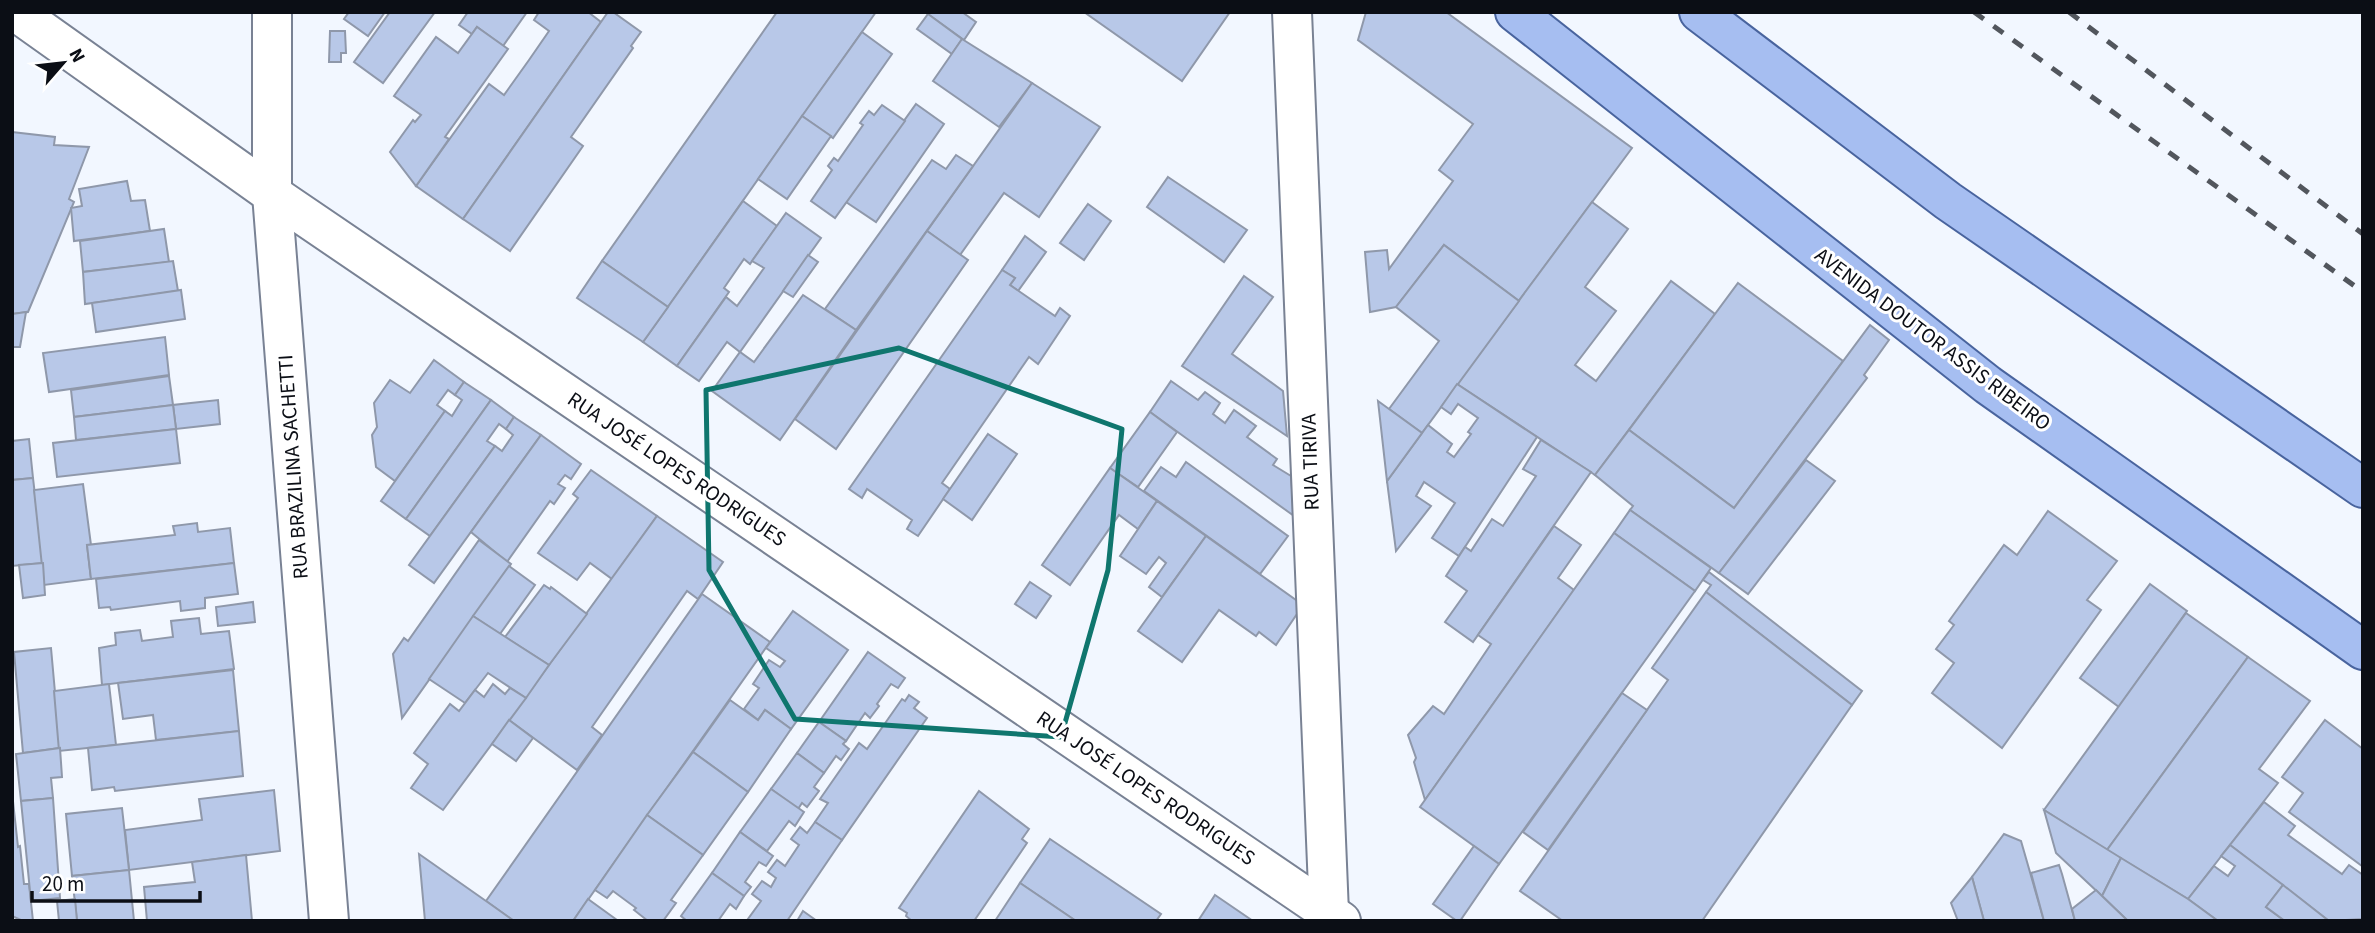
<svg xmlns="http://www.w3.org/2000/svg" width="2375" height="933" font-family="'Source Sans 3',sans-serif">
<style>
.building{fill:#b8c8e8;stroke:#8f98aa;stroke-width:2}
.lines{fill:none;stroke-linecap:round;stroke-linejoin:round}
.street-casing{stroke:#798294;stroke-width:42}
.primary-casing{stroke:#49649e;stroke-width:42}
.street{stroke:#fff;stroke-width:38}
.primary{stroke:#a6bef1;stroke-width:38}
.rail{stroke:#52565d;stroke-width:5;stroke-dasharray:12 12;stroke-linecap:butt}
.marked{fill:none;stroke:#0f766e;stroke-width:5;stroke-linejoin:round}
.labels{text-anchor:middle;stroke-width:6;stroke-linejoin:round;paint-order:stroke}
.street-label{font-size:21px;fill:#0b0e15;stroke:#fff}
</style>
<rect width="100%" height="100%" fill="#f2f7ff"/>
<g class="building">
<path d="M349,12H385L368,36L344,19Z"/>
<path d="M390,12H435L383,83L354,62Z"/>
<path d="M468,12H527L503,46L477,27L472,34L459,25Z"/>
<path d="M539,12H588L601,22L463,219L416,186L489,84L504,95L529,60L549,31L534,20Z"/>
<path d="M608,12H613L641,32L631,46L633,48L571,137L583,146L510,251L463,219Z"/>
<path d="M876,12L668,307L602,261L777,12Z"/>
<path d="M925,12H962L976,22L964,40Z"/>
<path d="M1084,12H1230L1182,81Z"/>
<path d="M1366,12H1446L1632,148L1519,301L1444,245L1396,307L1370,312L1365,252L1387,250L1389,269L1453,181L1439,170L1473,124L1358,40Z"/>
<path d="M928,14L962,39L952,54L917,29Z"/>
<path d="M477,27L508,49L445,137L449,139L416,186L390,152L413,120L415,122L421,115L394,96L436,37L458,53Z"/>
<path d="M330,31H345L346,53H341V62H329Z"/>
<path d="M862,32L892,54L833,138L802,116Z"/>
<path d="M962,39L1032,83L999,127L933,81Z"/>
<path d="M1032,83L1100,127L1039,217L1004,193L960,255L927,231Z"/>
<path d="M916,104L944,124L876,222L846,202Z"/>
<path d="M882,105L905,121L835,218L811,201L832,170L828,166L834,158L838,161L863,125L860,123L869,111L874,115Z"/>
<path d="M802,116L831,136L787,199L758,179Z"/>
<path d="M12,132L55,137L54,145L89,147L69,199L74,202L28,312L12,314Z"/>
<path d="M956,155L973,166L856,330L825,309L932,160L946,169Z"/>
<path d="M1168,177L1247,230L1224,262L1147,207Z"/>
<path d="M127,181L131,201L145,200L150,231L74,241L71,208L82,206L79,189Z"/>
<path d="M743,201L777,226L750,264L744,259L724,288L729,292L677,366L643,342Z"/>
<path d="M1592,202L1628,229L1585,287L1616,311L1575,365L1596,381L1671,281L1715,314L1595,475L1457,384Z"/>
<path d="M1088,204L1111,221L1084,260L1060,243Z"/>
<path d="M786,213L821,238L740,352L727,342L699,381L677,366L726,297L737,306L764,268L752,261Z"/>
<path d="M164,229L169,262L83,272L80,241Z"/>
<path d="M927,231L968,260L836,449L795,419Z"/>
<path d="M1025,236L1046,252L1018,291L1010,285L1015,278L1002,270Z"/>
<path d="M1444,245L1519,301L1422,433L1389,409L1439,341L1396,307Z"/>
<path d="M808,255L818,262L793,297L783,291Z"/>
<path d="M173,261L178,291L85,304L83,272Z"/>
<path d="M602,261L668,307L643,342L577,298Z"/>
<path d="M1002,270L1015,278L1010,285L1055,316L1060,308L1070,316L1038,364L1029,357L942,483L950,489L918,536L907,529L912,520L867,489L862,498L849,489Z"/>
<path d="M1244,276L1273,297L1232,354L1283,391L1287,436L1182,366Z"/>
<path d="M1738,283L1843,361L1734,508L1629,430Z"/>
<path d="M181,290L185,319L96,332L92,303Z"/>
<path d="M803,295L856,330L780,440L712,391L740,352L754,362Z"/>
<path d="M26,312L20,347H12V314Z"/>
<path d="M1870,325L1889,340L1864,375L1867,378L1719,573L1630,510L1633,506L1595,475L1629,430L1734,508Z"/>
<path d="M165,337L169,375L49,392L43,353Z"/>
<path d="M434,360L464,382L455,395L448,390L437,405L445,411L395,481L376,467L372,435L377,427L374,403L390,380L410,393Z"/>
<path d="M169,376L173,405L74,417L71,390Z"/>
<path d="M1171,381L1198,400L1205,392L1220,403L1213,414L1225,423L1234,410L1256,426L1247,437L1277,459L1273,465L1291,476L1294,516L1150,412Z"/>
<path d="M464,382L491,400L406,519L381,501L445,411L452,416L462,400L455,395Z"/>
<path d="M1457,384L1537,437L1459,556L1432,538L1455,503L1424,482L1416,496L1431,506L1396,551L1387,481L1428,425L1452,444L1447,452L1454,457L1471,434L1468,432L1478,418L1458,404L1451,414L1441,407Z"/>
<path d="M218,400L220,424L176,429L173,405Z"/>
<path d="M491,400L514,417L506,429L499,424L487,441L495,446L430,536L406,519Z"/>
<path d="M1378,401L1422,433L1387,481Z"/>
<path d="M173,405L176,429L76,440L74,417Z"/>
<path d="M1150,412L1177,432L1138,487L1110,468Z"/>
<path d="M514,417L541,435L434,583L409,565L495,446L502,451L513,435L506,429Z"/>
<path d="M176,429L180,463L57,477L53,443Z"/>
<path d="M988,434L1017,454L972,520L943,499Z"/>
<path d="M541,435L581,464L571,479L565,475L558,484L565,488L554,504L550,501L507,562L471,532Z"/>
<path d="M29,439L33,478L12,480V441Z"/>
<path d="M1541,440L1591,472L1473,642L1445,622L1467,591L1446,576L1465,547L1471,551L1492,519L1503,526L1536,476L1523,469Z"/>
<path d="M1806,460L1835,481L1748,594L1719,573Z"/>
<path d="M1186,462L1288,536L1260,574L1144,491L1161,467L1176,477Z"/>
<path d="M1110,468L1157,501L1138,529L1119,515L1070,585L1042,565Z"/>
<path d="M591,470L657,516L612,579L590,563L577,580L538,553L578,498L573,494Z"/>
<path d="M33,478L43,563L12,566V480Z"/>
<path d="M83,484L91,545H87L91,579L44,585L34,490Z"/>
<path d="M1157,501L1206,536L1162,597L1149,587L1166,563L1159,557L1146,574L1120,556Z"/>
<path d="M1630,510L1711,568L1695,591L1614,533Z"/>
<path d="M2048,511L2117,561L2087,600L2101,610L2002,748L1932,693L1954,663L1936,649L1954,625L1949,621L2004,545L2017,555Z"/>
<path d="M657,516L723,562L698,599L687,591L592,727L602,735L577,770L509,720Z"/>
<path d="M197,523L198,532L230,528L234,563L91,579L87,545L175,535L173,526Z"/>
<path d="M1554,526L1581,545L1558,578L1574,590L1425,800L1414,762L1416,758L1408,735L1433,706L1444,714L1491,644L1478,635Z"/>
<path d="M1614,533L1695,591L1499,864L1420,807Z"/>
<path d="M1206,536L1303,605L1276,645L1259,632L1256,636L1219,610L1182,662L1138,631Z"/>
<path d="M479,540L511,564L402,718L393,654L404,638L408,641Z"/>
<path d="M43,563L45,595L23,598L19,565Z"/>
<path d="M234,563L238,594L205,598V608L181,611L180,601L111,610L110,607L99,608L96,579Z"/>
<path d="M509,566L535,585L500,634L473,616Z"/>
<path d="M1709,572L1862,691L1852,705L1706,592L1711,585L1703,580Z"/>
<path d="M1030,582L1051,596L1036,618L1015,604Z"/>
<path d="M2150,584L2187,611L2119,707L2080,678Z"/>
<path d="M544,585L550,589L551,587L587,614L549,665L505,637Z"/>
<path d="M1706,592L1852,705L1702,921H1563L1520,891L1668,680L1652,668Z"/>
<path d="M702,594L770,642L573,921H514L486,901Z"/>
<path d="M253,602L255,622L218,626L216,607Z"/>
<path d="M793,611L848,650L791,729L765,710L758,720L744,709L759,688L753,684L769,660L780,667L785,661L766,648Z"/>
<path d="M2186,613L2248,657L2107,850L2044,810Z"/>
<path d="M473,616L549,665L526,698L488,673L465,703L429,679Z"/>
<path d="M199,618L201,634L229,631L234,669L102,685L99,648L116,645L115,633L140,630L142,641L173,637L171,621Z"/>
<path d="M51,648L60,748L23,753L14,652Z"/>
<path d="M868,652L905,678L898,688L891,684L877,704L879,706L870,718L865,713L846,741L819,722Z"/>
<path d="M2248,657L2310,701L2259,769L2278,783L2188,899L2107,850Z"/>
<path d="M233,670L239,731L156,740L153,715L123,719L118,683Z"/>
<path d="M109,684L116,745L59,751L54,691Z"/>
<path d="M493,684L505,694L510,688L526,698L443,810L411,788L428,764L414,753L450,704L459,711L475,690L484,697Z"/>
<path d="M1622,693L1647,710L1548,850L1523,832Z"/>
<path d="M909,695L919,702L914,708L927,718L842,840L815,822L828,803L820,799L859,743L867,749L902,699L905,701Z"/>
<path d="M730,700L758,720L765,710L791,729L748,792L693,752Z"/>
<path d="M509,720L533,738L516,761L492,744Z"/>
<path d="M2325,720L2363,749L2362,866L2289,812L2303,793L2282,777Z"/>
<path d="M819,722L846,741L843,744L849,749L841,760L836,756L824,773L797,753Z"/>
<path d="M239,731L243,776L115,791L114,787L92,790L88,748Z"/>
<path d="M60,748L62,777L51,778L53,798L21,801L16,754Z"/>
<path d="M693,752L748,792L703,855L647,815Z"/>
<path d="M797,753L824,773L814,787L819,791L807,807L802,803L798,809L771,789Z"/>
<path d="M771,789L804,812L795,826L789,821L767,851L740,832Z"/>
<path d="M274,790L280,851L129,870L125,830L202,820L199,799Z"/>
<path d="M979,791L1029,829L1022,839L1027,843L974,921H912L906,916L907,913L899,908Z"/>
<path d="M12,792L18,847L20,846L24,884H29L33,921H23L12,916Z"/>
<path d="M53,798L60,898L31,901L21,801Z"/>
<path d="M2264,802L2295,826L2288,835L2342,874L2349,865L2363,875V919L2329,921L2230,845Z"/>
<path d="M122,808L129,870L72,876L66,814Z"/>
<path d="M2044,810L2121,858L2102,896L2056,853Z"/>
<path d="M647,815L703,855L671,900L676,903L663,921H648L634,910L636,908L613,891L607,898L595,890Z"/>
<path d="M815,822L842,840L787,921H750L748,919L761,901L752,894L762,881L771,887L776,878L768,872L777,860L785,866L799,845L791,839L800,827L807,833Z"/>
<path d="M740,832L773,856L766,866L759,862L745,882L751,887L744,896L712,873Z"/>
<path d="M2004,834L2021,841L2044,921H1984L1972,877Z"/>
<path d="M1050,839L1161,914L1156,921H1076L1020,883Z"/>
<path d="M2230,845L2283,885L2266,907L2285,921H2218L2188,899L2214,866L2228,876L2235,866L2221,856Z"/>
<path d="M1474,846L1499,864L1460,921H1457L1433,904Z"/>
<path d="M419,854L486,901L514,921H425Z"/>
<path d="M246,855L252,921H147L144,887L195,882L192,862Z"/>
<path d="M2121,858L2188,899L2218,921H2128L2102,896Z"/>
<path d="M2059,865L2062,874L2075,921H2044L2031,873Z"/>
<path d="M129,870L134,921H77L72,876Z"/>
<path d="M712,873L744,896L736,909L730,904L718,921H687L681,916Z"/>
<path d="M1972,877L1984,921H1958L1951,903Z"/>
<path d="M1020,883L1076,921H995Z"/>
<path d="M2283,885L2329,921H2285L2266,907Z"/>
<path d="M2096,890L2102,896L2127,920L2075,921L2072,909Z"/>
<path d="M1215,895L1253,921H1198Z"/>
<path d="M75,899L77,921H59L57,901Z"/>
<path d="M588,899L617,920V921H573Z"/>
<path d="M803,911L817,921H797Z"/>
</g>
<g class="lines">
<defs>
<g id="street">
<path d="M16,12L272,194L1341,921"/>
<path d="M272,12V194L329,921"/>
<path d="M1292,12L1329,913"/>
</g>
<g id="primary">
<path d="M1515,12L1988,385L2363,650"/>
<path d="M1699,12L1948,201L2363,488"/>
</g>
</defs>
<use href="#street" class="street-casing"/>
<use href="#primary" class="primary-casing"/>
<use href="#street" class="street"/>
<use href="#primary" class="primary"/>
<g class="rail">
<path d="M1974,12L2363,292"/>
<path d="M2069,12L2363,234"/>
</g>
</g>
<path class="marked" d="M899,348L1122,429L1108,570L1061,737L795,719L709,570L706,390Z"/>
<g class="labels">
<g class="street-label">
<text transform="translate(1933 339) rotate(37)" y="7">AVENIDA DOUTOR ASSIS RIBEIRO</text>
<text transform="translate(1310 462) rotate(-92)" y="7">RUA TIRIVA</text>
<text transform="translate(293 467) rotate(-94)" y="7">RUA BRAZILINA SACHETTI</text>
<text transform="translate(677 469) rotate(34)" y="7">RUA JOSÉ LOPES RODRIGUES</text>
<text transform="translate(1146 788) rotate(34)" y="7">RUA JOSÉ LOPES RODRIGUES</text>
</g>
</g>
<rect width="2375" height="933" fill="none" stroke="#0b0e15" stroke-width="28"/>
<g transform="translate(63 63) rotate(62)" stroke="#ffffff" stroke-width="5" paint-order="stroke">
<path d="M0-5L12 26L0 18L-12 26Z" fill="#0b0e15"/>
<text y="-10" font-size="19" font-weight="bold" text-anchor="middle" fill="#0b0e15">N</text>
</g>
<path d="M32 891v10h168v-10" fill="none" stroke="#0b0e15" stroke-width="3.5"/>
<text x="42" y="891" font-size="21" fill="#0b0e15" stroke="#ffffff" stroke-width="5" paint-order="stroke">20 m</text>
</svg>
